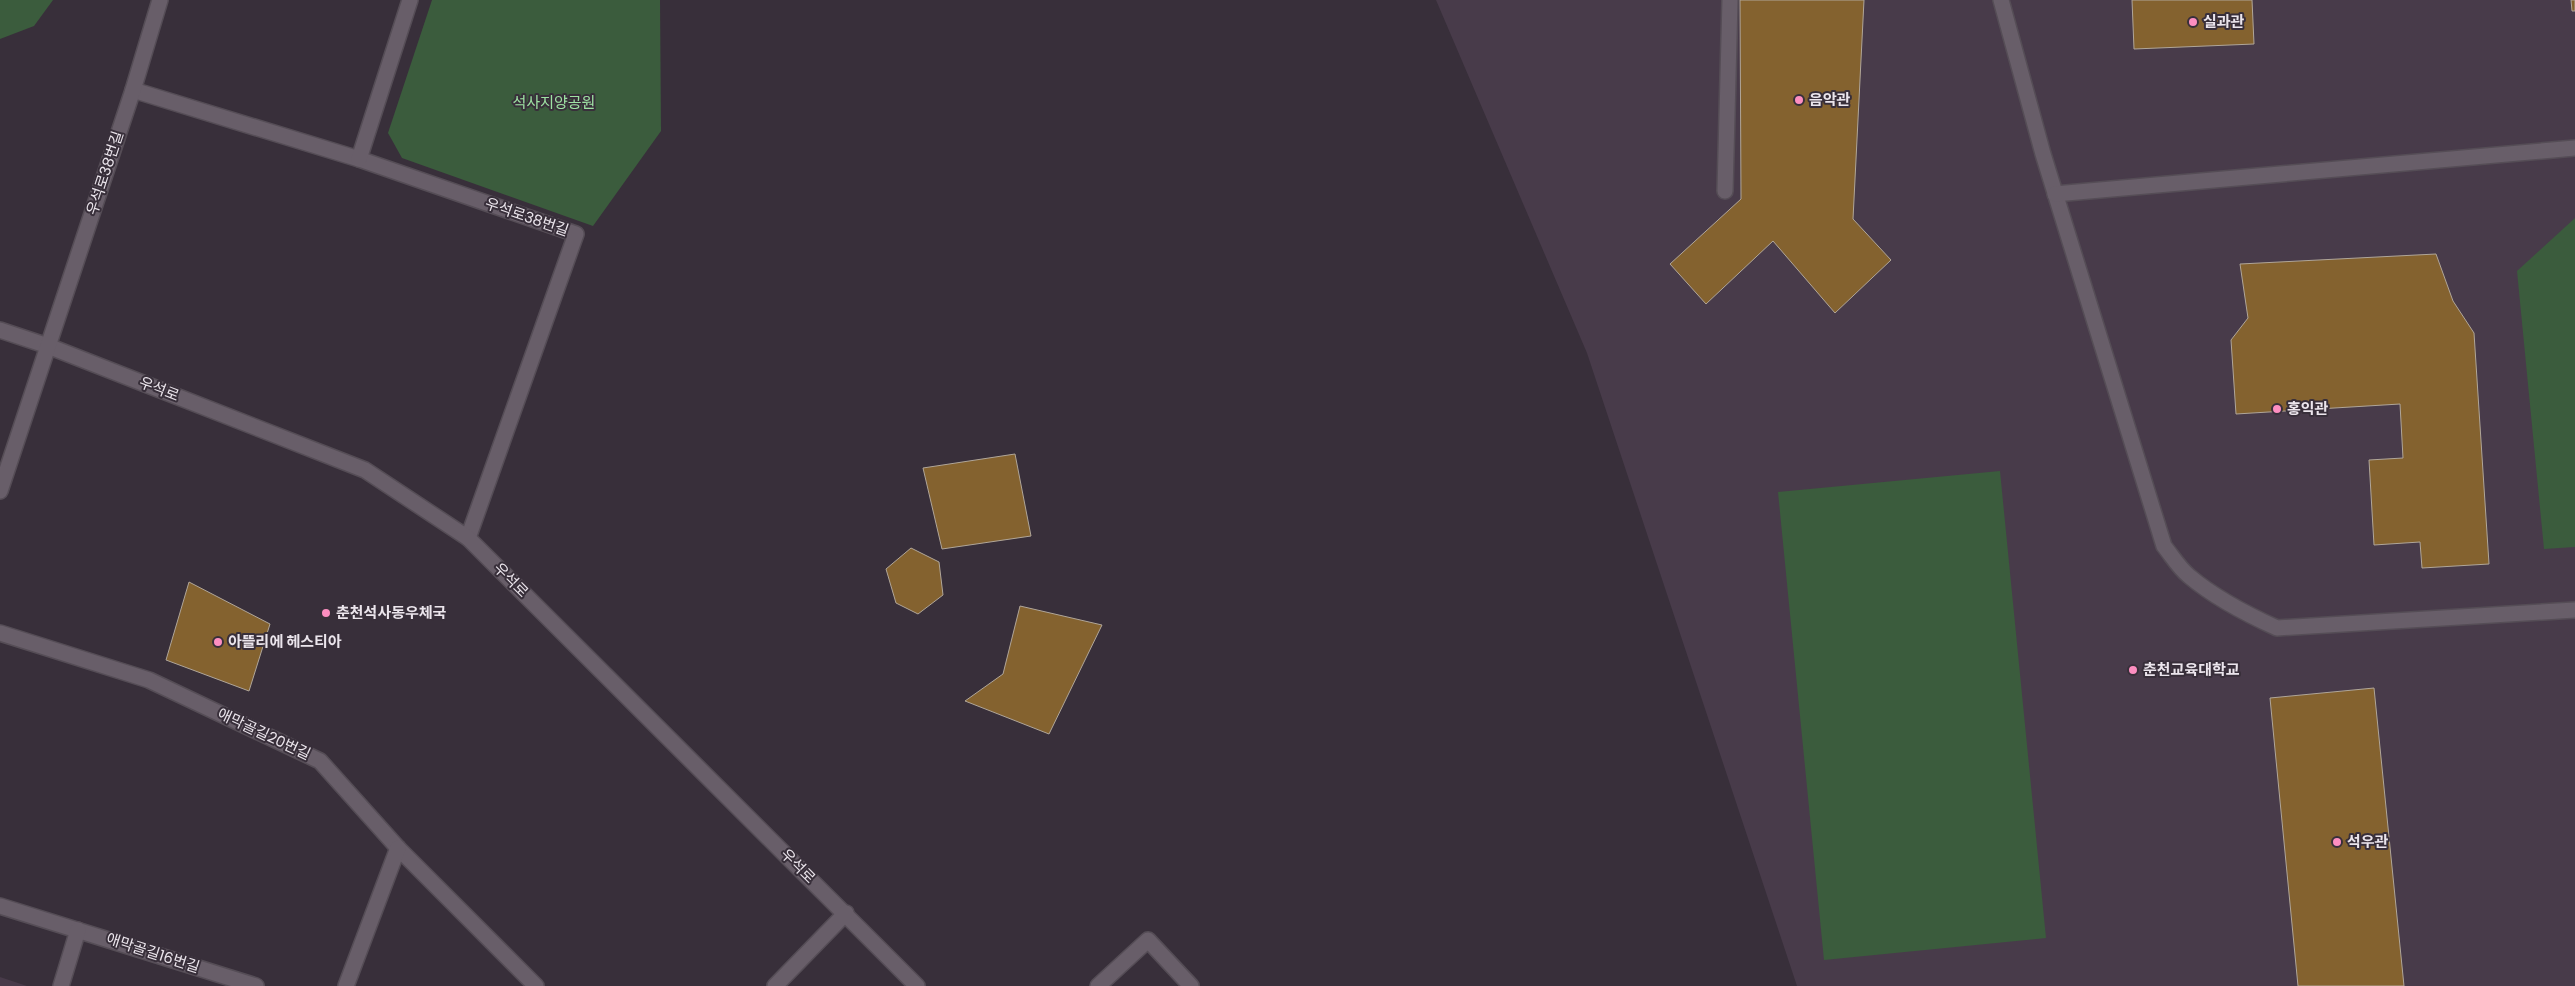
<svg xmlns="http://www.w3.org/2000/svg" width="2575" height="986" font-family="Poppins,'Noto Sans KR',sans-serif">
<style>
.built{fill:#483b4a}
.green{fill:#3b5c3d}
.building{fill:#84622f;stroke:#b0a699}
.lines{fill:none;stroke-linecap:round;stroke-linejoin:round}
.lane-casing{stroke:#554d56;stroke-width:18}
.street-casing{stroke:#554d56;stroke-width:18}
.lane{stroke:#685e69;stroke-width:15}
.street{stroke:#685e69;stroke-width:15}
.poi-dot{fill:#fd8ec0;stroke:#382f3a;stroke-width:2}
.labels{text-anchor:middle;stroke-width:4;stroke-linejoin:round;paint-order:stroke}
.poi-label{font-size:15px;font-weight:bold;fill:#ebe5ec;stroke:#382f3a;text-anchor:start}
.park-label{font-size:15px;fill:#9ee2a3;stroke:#382f3a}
.street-label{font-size:15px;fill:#ebe5ec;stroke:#382f3a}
</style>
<rect width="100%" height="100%" fill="#382f3a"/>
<g class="built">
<path d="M1436,0H2575V986H1797L1587,353Z"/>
<path d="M0,977L27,986H0Z"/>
</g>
<g class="green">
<path d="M0,0H53L34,26L0,39Z"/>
<path d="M432,0H660L661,131L593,226L402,158L388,133Z"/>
<path d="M2575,218V547L2544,549L2517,271Z"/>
<path d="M2000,471L2046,938L1824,960L1778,492Z"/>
</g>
<g class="building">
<path d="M1740,0H1864L1853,219L1891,260L1835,313L1773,241L1706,304L1670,264L1741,199Z"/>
<path d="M2132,0H2252L2254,44L2134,49Z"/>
<path d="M2571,0H2575V11H2572Z"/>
<path d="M2436,254L2453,301L2474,333L2489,564L2422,568L2420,542L2374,545L2369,460L2403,458L2400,404L2236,414L2231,340L2248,318L2240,264Z"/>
<path d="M1015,454L1031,536L942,549L923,468Z"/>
<path d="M911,548L939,562L943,595L918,614L896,603L886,569Z"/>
<path d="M189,582L270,624L249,691L166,660Z"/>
<path d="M1020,606L1102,625L1049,734L965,701L1003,674Z"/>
<path d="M2374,688L2404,986H2298L2270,698Z"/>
</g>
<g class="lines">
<defs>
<g id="lane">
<path d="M2001,0L2043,154L2164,546C2172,556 2179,568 2189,576C2215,598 2246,614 2277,628L2575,610"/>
<path d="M1725,191L1730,0"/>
</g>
<g id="street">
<path d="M133,90L359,159L576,234L468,538"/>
<path d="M359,159L410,0"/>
<path d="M2055,194L2575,148"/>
<path d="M0,330L48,346L365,470L468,538L917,986"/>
<path d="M0,491L133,90L160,0"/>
<path d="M0,633L149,680L320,761L398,848L536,986"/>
<path d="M0,906L256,986"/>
<path d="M61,986L78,930"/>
<path d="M346,986L398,848"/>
<path d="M775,986L846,913"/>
<path d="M1098,986L1148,940L1191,986"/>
</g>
</defs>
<use href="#lane" class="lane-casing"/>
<use href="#street" class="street-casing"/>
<use href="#lane" class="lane"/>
<use href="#street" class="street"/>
</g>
<g class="poi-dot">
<circle cx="2193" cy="22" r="5"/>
<circle cx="1799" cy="100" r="5"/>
<circle cx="2277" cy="409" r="5"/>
<circle cx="326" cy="613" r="5"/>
<circle cx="218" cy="642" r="5"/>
<circle cx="2133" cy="670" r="5"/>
<circle cx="2337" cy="842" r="5"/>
</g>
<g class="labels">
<g class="poi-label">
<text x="2203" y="27">실과관</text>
<text x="1809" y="105">음악관</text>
<text x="2287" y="414">홍익관</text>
<text x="336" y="618">춘천석사동우체국</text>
<text x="228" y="647">아뜰리에 헤스티아</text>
<text x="2143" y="675">춘천교육대학교</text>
<text x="2347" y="847">석우관</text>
</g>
<g class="park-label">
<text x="554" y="108">석사지양공원</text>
</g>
<g class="street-label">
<text transform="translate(105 173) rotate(-72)" y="5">우석로38번길</text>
<text transform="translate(527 217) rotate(19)" y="5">우석로38번길</text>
<text transform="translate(159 389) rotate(21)" y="5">우석로</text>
<text transform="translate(511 580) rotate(45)" y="5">우석로</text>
<text transform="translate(264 734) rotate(25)" y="5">애막골길20번길</text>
<text transform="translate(798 866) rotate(45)" y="5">우석로</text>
<text transform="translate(153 953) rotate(18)" y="5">애막골길16번길</text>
</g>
</g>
</svg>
